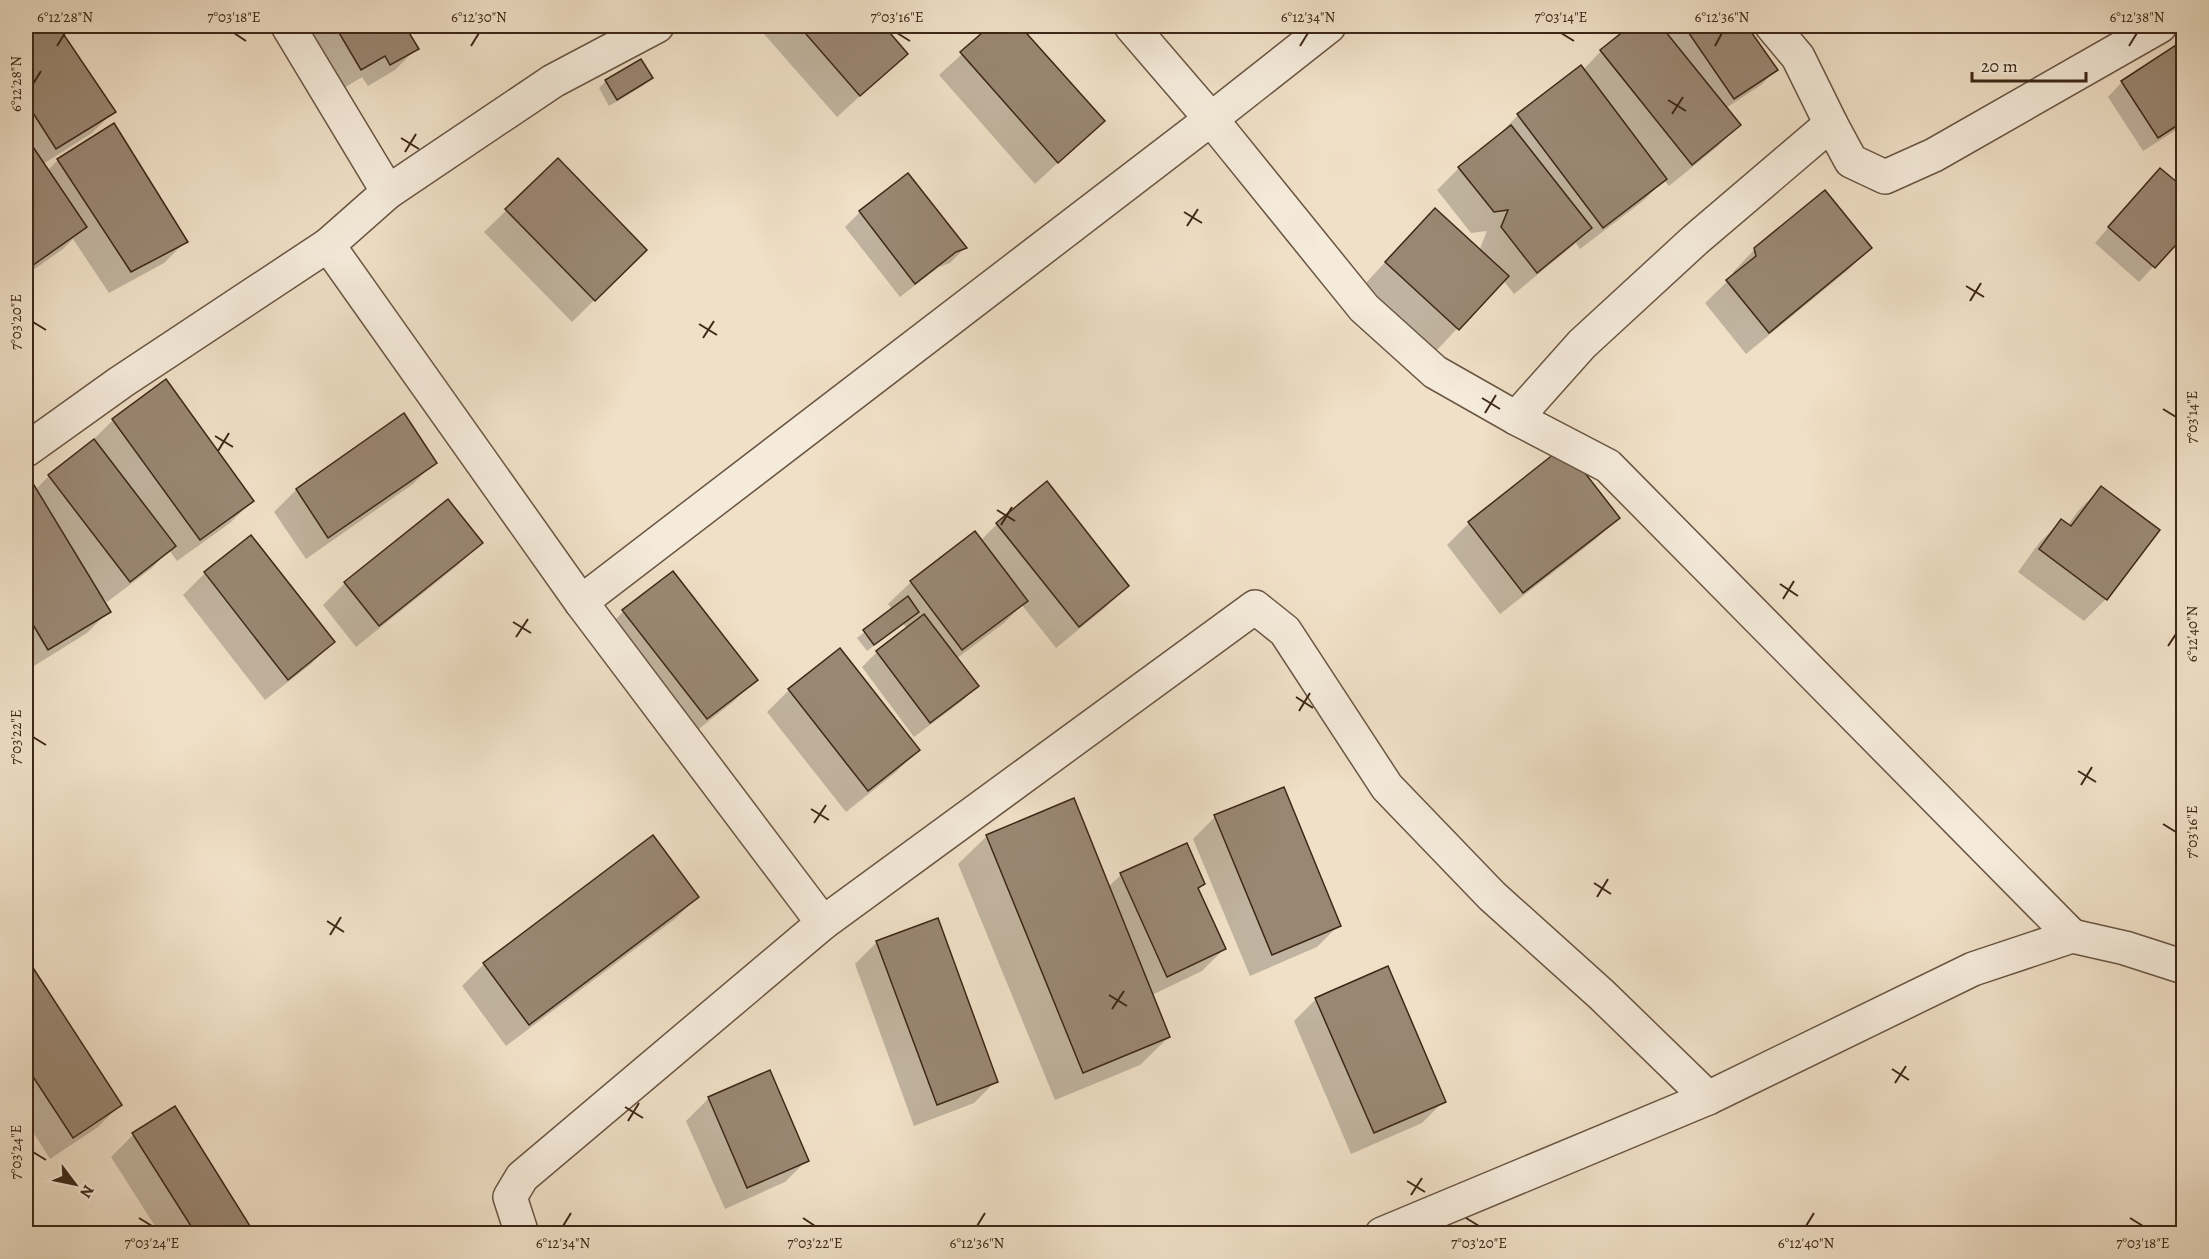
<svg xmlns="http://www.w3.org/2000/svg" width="2209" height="1259" font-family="Alegreya,serif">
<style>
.shadow{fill:#0003}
.building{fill:#9a8773;stroke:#3d2717;stroke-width:1.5}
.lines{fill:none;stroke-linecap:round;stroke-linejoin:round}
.minor-casing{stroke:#6a5543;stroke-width:36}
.minor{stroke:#f5ebdb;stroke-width:33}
.ticks{fill:none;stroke:#3d2717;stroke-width:2}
.neatline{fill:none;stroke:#3d2717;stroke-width:2}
.ticks-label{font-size:15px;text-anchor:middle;fill:#3d2717}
</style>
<rect width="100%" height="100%" fill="#f0e0c7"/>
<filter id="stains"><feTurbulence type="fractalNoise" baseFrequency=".00333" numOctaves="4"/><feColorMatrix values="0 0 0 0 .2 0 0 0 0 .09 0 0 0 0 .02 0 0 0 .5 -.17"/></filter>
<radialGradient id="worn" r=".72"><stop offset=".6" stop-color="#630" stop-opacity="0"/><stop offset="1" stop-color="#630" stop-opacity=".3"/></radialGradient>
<g class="shadow">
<path d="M26,26H56L114,111L92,133L43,164L47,171L58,160L186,241L164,263L109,293L73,239L63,249L26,275Z"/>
<path d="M300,26H403L417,48L395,70L368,86L362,77L339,91Z"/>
<path d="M772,26H882L906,54L837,117L764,34Z"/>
<path d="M993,26H1018L1103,121L1035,184L939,75Z"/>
<path d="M1632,26H1746L1776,70L1761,85L1726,108L1739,125L1717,147L1669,186L1664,180L1643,201L1580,249L1576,243L1514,294L1503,280L1436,351L1364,285L1413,232L1479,251L1487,231L1471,233L1437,190L1459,168L1496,138L1518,115L1581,67L1583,70L1601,51Z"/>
<path d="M2184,60V125L2143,151L2108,97L2122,82Z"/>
<path d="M651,78L644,85L609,106L599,88L606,81Z"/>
<path d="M558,160L645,250L572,322L484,232Z"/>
<path d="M2146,185L2184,234L2139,282L2095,243Z"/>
<path d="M860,212L965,248L950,263L939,267L900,297L845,227Z"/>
<path d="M1870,248L1848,270L1746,354L1705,303L1734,275L1733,272L1755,249Z"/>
<path d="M166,381L252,501L230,523L177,561L169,550L152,568L107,602L103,598L101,599L109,611L87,633L26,671V474L35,490L49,476L91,442L113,420Z"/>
<path d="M404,415L435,462L413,484L306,559L274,512L296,490Z"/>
<path d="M1564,448L1618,517L1596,539L1500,614L1447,545L1469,523Z"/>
<path d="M2101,488L2106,599L2084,621L2018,572L2039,543L2061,521L2067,526L2079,510Z"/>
<path d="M997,524L1127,586L1105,608L1056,648L1022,605L1004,623L956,659L977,686L962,701L914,737L862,667L877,652L907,628L903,624L867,651L857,638L893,610L888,604L911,582L975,533L980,541Z"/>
<path d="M481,543L458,565L356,647L323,605L345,583Z"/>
<path d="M205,573L333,642L311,664L265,700L183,595Z"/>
<path d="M623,612L756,679L734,701L685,740L601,634Z"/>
<path d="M789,690L918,750L896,772L846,812L767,712Z"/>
<path d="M1215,817L1339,925L1317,947L1250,976L1193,839Z"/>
<path d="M987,836L1108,887L1121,875L1186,845L1204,884L1197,890L1224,949L1202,971L1152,995L1169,1037L1140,1065L1055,1100L958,864Z"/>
<path d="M697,897L675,919L506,1046L462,986L484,964Z"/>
<path d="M877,942L996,1081L974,1103L914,1126L855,964Z"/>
<path d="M26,960L120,1105L98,1127L50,1159L26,1121Z"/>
<path d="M1316,999L1444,1101L1422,1123L1351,1154L1294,1021Z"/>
<path d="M769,1072L807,1160L785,1182L725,1209L686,1121L708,1099Z"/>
<path d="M133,1135L254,1234H160L111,1157Z"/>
</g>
<g class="building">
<path d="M26,26H58L116,112L56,149L26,102Z"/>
<path d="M335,26H405L419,49L390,65L385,56L361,70Z"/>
<path d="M799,26H884L908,54L860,96Z"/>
<path d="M990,26H1020L1105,121L1058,163L960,52Z"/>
<path d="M1630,26H1661L1741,125L1692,165L1600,50Z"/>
<path d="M1684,26H1747L1778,70L1734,99Z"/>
<path d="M2176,45L2184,58V121L2158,138L2121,81Z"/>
<path d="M641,59L653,78L617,100L605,80Z"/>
<path d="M1581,65L1667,179L1603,228L1517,114Z"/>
<path d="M114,123L188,242L131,272L57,159Z"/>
<path d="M1511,125L1592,228L1537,273L1501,227L1508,210L1494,212L1458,167Z"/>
<path d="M31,144L87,227L29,268L26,263V148Z"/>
<path d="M558,158L647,250L595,301L505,209Z"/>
<path d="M2160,168L2184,188V236L2155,268L2108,227Z"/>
<path d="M908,173L967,248L956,252L915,284L859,211Z"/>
<path d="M1825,190L1872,248L1769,333L1726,280L1756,256L1754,248Z"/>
<path d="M1435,208L1509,276L1459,330L1385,262Z"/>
<path d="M166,379L254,501L200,540L112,419Z"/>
<path d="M404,413L437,463L328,538L296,489Z"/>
<path d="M94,439L176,546L130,582L48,475Z"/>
<path d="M1564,446L1620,518L1523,593L1468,522Z"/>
<path d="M26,472L111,612L48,650L26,613Z"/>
<path d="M1047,481L1129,586L1079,627L996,523Z"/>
<path d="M2101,486L2160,530L2107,600L2039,549L2061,519L2071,526Z"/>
<path d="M448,499L483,543L379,626L344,582Z"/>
<path d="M975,531L1028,601L962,650L910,581Z"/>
<path d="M251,535L335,642L288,680L204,572Z"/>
<path d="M673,571L758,680L707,719L622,610Z"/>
<path d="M908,596L919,612L874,645L863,630Z"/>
<path d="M924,614L979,686L930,723L876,651Z"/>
<path d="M840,648L920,750L868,791L788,689Z"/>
<path d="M1284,787L1341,926L1272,955L1214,815Z"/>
<path d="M1074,798L1170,1037L1083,1073L986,835Z"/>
<path d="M653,835L699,897L529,1025L483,963Z"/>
<path d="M1187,843L1205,884L1198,888L1226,949L1167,977L1120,873Z"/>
<path d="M938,918L998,1082L937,1105L876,941Z"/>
<path d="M26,957L122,1105L73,1138L26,1066Z"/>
<path d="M1388,966L1446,1102L1374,1133L1315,998Z"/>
<path d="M770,1070L809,1161L747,1188L708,1097Z"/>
<path d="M175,1106L255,1234H196L132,1133Z"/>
</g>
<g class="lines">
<defs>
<g id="minor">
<path d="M288,26L388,192"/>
<path d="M1131,26L1211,119L1364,308L1435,372L1516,418L1608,466L2072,936"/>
<path d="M1772,26L1798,57L1831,124"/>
<path d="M328,245L581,602L823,923"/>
<path d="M1516,418L1582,344L1695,240L1831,124L1851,161L1885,177L1934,155L2160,26"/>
<path d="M26,450L121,382L328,245L388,192L553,81L657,26"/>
<path d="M581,602L1211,119L1329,26"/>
<path d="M522,1234L510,1197L522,1177L823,923L1255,607L1285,631L1387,787L1492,896L1602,995L1708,1098"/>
<path d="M1382,1234L1708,1098L1973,969L2072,936L2125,948L2184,967"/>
</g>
</defs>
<use href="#minor" class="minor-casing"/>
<use href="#minor" class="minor"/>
</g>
<path class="ticks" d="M234,33L246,41M897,33L910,41M1561,33L1574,41M57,46L65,33M471,46L479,33M1300,46L1308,33M1715,46L1722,33M2129,46L2137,33M33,84L41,71M1668,100L1686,111M1672,114L1683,97M401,138L419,149M405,152L416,134M1184,212L1202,223M1187,226L1198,209M1966,286L1984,297M1970,301L1981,283M33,322L46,330M699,324L717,335M703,338L714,321M1482,398L1500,409M2163,409L2176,417M1485,413L1496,395M215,436L233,447M218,451L229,433M997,510L1015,521M1001,525L1012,507M1780,584L1798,596M1783,599L1794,581M513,622L531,633M516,637L528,619M2168,646L2176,634M1296,697L1313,708M1299,711L1310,693M33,737L46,745M2078,771L2096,782M2081,785L2092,767M811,809L829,820M814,823L826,805M2163,824L2176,832M1594,883L1611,894M1597,897L1608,879M327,921L344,932M330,935L341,917M1109,995L1127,1006M1112,1009L1124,991M1892,1069L1909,1080M1895,1083L1906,1066M625,1107L643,1118M628,1121L639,1103M33,1152L46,1160M1407,1181L1425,1192M1411,1195L1422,1178M139,1218L152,1226M803,1218L815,1226M1466,1218L1479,1226M2130,1218L2143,1226M563,1226L571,1213M977,1226L985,1213M1806,1226L1814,1213"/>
<rect width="2209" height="1259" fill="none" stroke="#f0e0c7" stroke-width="66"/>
<g transform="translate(75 1184) rotate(122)" stroke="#f5ebdb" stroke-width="4.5" paint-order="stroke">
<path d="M0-4.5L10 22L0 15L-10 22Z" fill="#3d2717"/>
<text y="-9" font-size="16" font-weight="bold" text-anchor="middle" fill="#3d2717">N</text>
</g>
<path d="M1972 72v9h114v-9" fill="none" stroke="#3d2717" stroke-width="3"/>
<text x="1981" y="72" font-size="18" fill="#3d2717" stroke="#f5ebdb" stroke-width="4.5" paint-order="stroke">20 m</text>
<rect x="33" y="33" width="2143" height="1193" class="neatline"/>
<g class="ticks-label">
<text x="65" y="22">6°12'28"N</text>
<text x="234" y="22">7°03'18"E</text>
<text x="479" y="22">6°12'30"N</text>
<text x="897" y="22">7°03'16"E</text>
<text x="1308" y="22">6°12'34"N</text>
<text x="1561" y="22">7°03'14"E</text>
<text x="1722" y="22">6°12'36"N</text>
<text x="2137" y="22">6°12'38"N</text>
<text transform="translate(16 84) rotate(-90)" y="5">6°12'28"N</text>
<text transform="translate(16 322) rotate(-90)" y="5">7°03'20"E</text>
<text transform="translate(2192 417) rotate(-90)" y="5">7°03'14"E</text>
<text transform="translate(2192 634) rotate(-90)" y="5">6°12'40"N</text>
<text transform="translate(16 737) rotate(-90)" y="5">7°03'22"E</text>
<text transform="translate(2192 832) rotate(-90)" y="5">7°03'16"E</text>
<text transform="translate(16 1152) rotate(-90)" y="5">7°03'24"E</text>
<text x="152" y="1248">7°03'24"E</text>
<text x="563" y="1248">6°12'34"N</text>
<text x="815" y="1248">7°03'22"E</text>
<text x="977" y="1248">6°12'36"N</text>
<text x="1479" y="1248">7°03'20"E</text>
<text x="1806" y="1248">6°12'40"N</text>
<text x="2143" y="1248">7°03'18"E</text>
</g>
<rect width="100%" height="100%" filter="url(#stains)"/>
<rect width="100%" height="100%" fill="url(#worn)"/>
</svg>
